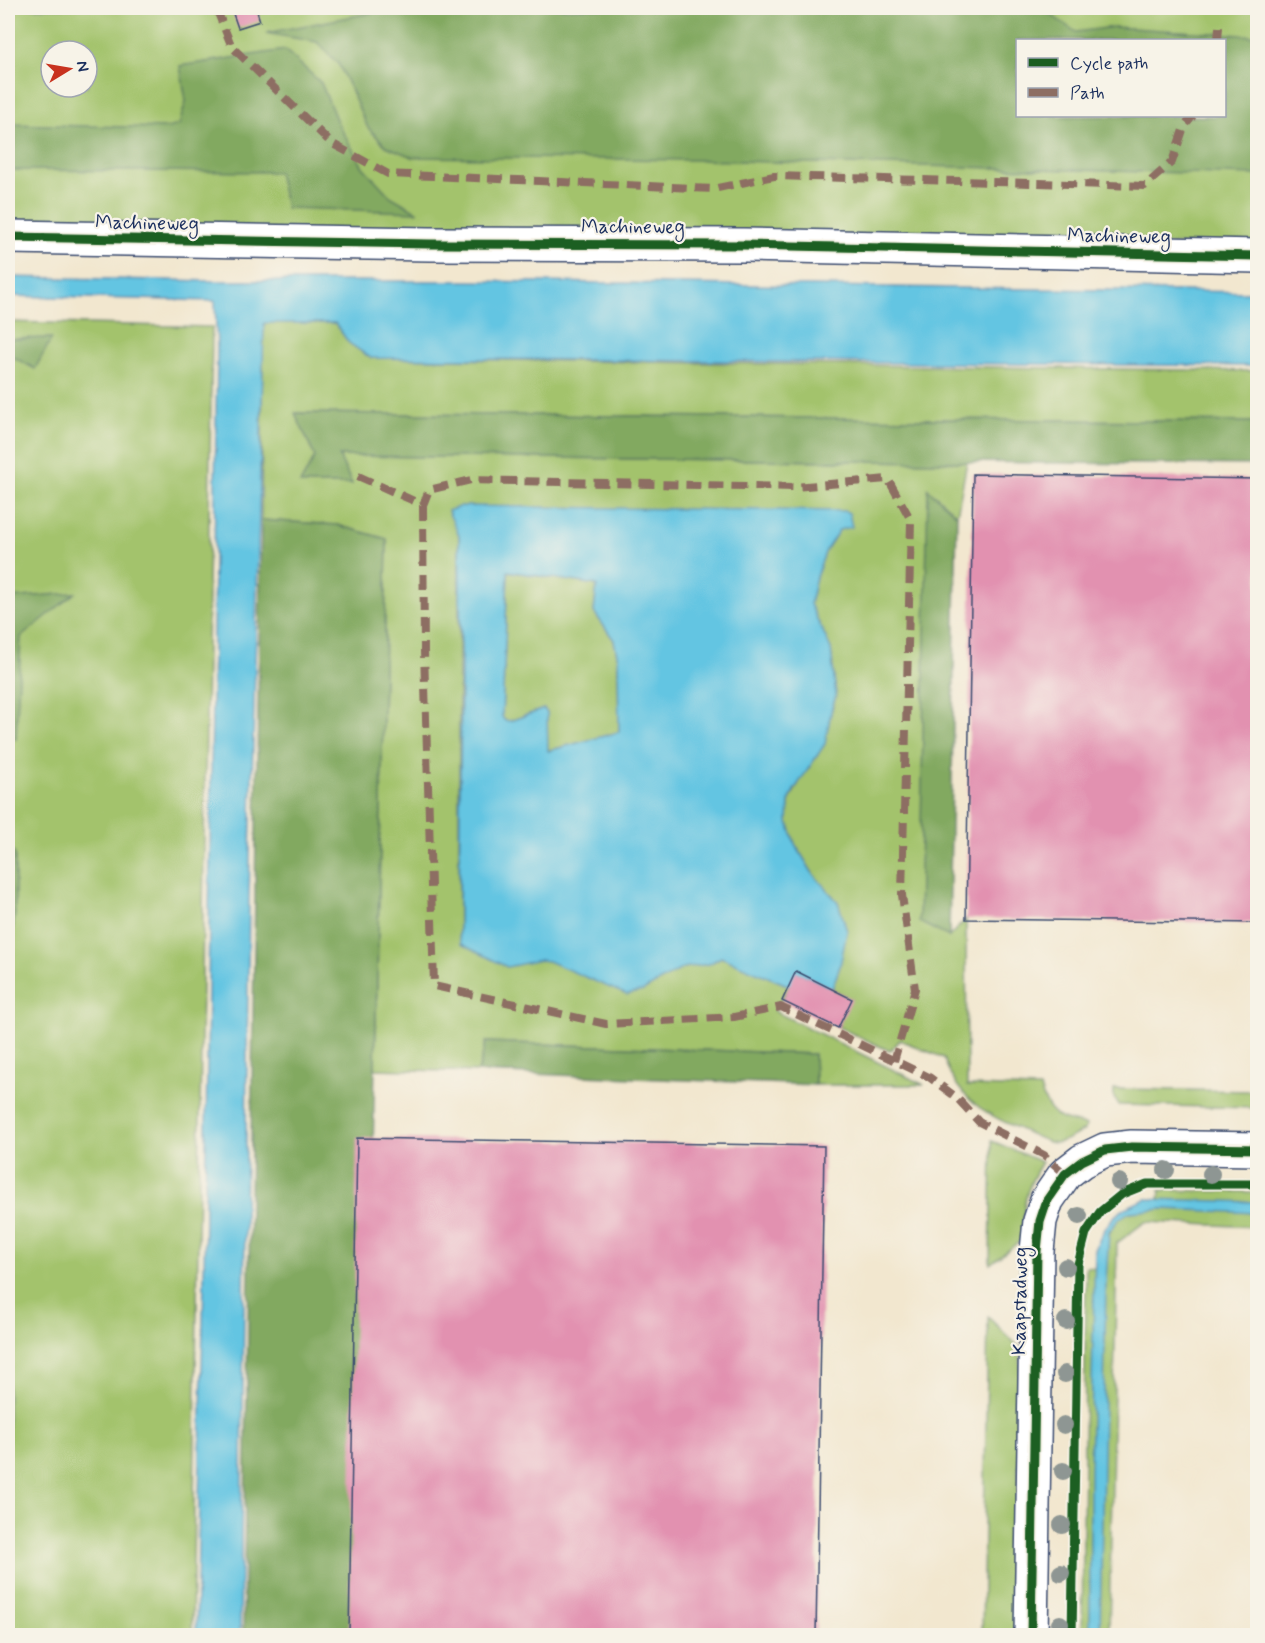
<svg xmlns="http://www.w3.org/2000/svg" width="1265" height="1643" font-family="Mynerve,sans-serif">
<style>
.green{fill:#a3c36c;stroke:#5f7965;stroke-width:1.5;fill-rule:evenodd}
.forest{fill:#82a960;stroke:#4e6c5f;stroke-width:1.5;fill-rule:evenodd}
.water{fill:#64c5e2;stroke:#407aa0;stroke-width:1.5;fill-rule:evenodd}
.building{fill:#e291b0}
.lines{fill:none;stroke-linecap:round;stroke-linejoin:round}
.street-casing{stroke:#3b4b6f;stroke-width:36}
.secondary-casing{stroke:#3b4b6f;stroke-width:36}
.street{stroke:#fff;stroke-width:33}
.secondary{stroke:#fff;stroke-width:33}
.quiet{stroke:#8d6e63;stroke-width:8;stroke-dasharray:15 8;stroke-linecap:butt}
.cycleway-casing{stroke:#f7f3e8;stroke-width:13}
.cycleway{stroke:#1b5e20;stroke-width:9}
.tree{fill:#8e9693}
.labels{text-anchor:middle;stroke-width:4.5;stroke-linejoin:round;paint-order:stroke}
.street-label{font-size:20px;fill:#1b2f5e;stroke:#f7f3e8}
</style>
<rect width="100%" height="100%" fill="#f7f3e8"/>
<filter id="ink" filterUnits="userSpaceOnUse"><feTurbulence type="fractalNoise" baseFrequency=".0167" numOctaves="2"/><feDisplacementMap in="SourceGraphic" scale="12" xChannelSelector="R" yChannelSelector="G"/><feConvolveMatrix kernelMatrix="1 2 1 2 8 2 1 2 1" color-interpolation-filters="sRGB"/></filter>
<filter id="wash" filterUnits="userSpaceOnUse"><feTurbulence type="fractalNoise" baseFrequency=".008" numOctaves="4" result="noise"/><feDisplacementMap in="SourceGraphic" scale="24" xChannelSelector="R" yChannelSelector="G"/><feGaussianBlur stdDeviation="1.35" result="paint"/><feColorMatrix in="noise" values="0 0 0 0 0 0 0 0 0 0 0 0 0 0 0 0 0 1.4 0 .05"/><feComposite in="paint" operator="in"/></filter>
<g filter="url(#wash)">
<rect width="100%" height="100%" fill="#f2e7cf"/>
<g class="green">
<path d="M8,8H1257V246L8,226ZM1018,40H1224V116H1018ZM51,51H87V87H51Z"/>
<path d="M8,322L212,327L192,1635L8,1636Z"/>
<path d="M263,322L335,323L349,343L371,358L1257,371V422L296,413L315,457L300,484H352L339,456L967,462L957,515L928,489L949,937L966,919L967,1086L1040,1088C1049,1117 1058,1119 1086,1125L1085,1130C1077,1134 1068,1140 1060,1142C1050,1145 1037,1137 1028,1133C990,1116 957,1101 944,1058L900,1040L890,1051L838,1027L851,999L832,989L840,966L838,902L813,874L795,844L788,822L789,802L803,775L818,755L836,696L831,649L810,604L816,577L826,550L839,530L459,535V937L709,964L721,957L790,986L774,1011L924,1085H815L814,1054L486,1042L478,1072L375,1069L387,539L337,525L261,520Z"/>
<path d="M508,571L597,585L594,612L614,640L618,659L619,732L547,751V713L544,709L510,721L504,720L502,716Z"/>
<path d="M1114,1089L1257,1091V1108L1119,1105L1114,1098Z"/>
<path d="M992,1141L1042,1162C1024,1191 1023,1206 1023,1239L990,1264Z"/>
<path d="M1160,1190L1257,1192V1227L1145,1222L1117,1243L1109,1635L1082,1636L1086,1267L1095,1268L1106,1280C1107,1257 1102,1222 1129,1212C1138,1209 1152,1210 1162,1209L1159,1200Z"/>
<path d="M988,1317L1021,1349L1015,1635L982,1636Z"/>
</g>
<g class="forest">
<path d="M396,8H1041L1076,32L1114,27L1257,36V175L700,160L412,157L386,146L368,128L339,65L317,42L266,33ZM1224,40V116H1018V40Z"/>
<path d="M285,50L321,83L338,124L363,167L390,196L418,212L286,208L278,172L8,170V124L167,128L179,125L186,101L180,66Z"/>
<path d="M52,338L35,369L8,354V339Z"/>
<path d="M295,413L1257,422V465L339,456L352,484H300L315,457Z"/>
<path d="M928,489L957,515L949,937L919,922Z"/>
<path d="M261,520L337,525L387,539L362,1635L243,1636Z"/>
<path d="M75,593L21,637L16,739L8,737V598Z"/>
<path d="M8,848L15,854V914L8,964Z"/>
<path d="M486,1042L814,1054L815,1085L478,1072Z"/>
</g>
<g class="water">
<path d="M8,277L216,281H465L1257,292V366L371,358L349,343L335,323H264L249,896L240,1635H196L204,1278L217,349L215,301L8,296Z"/>
<path d="M461,506L845,511L849,513L852,527L839,530L826,550L816,577L810,604L831,649L836,696L832,707L825,744L794,790L789,802L788,822L795,844L813,874L838,902L847,931L840,966L832,989L797,972L790,986L721,957L709,964L683,968L643,991L627,995L548,961L540,960L507,967L461,944L459,937L461,661L459,535L448,511ZM508,571L597,585L594,612L614,640L618,659L619,732L548,751L547,713L544,709L510,721L504,720L502,716Z"/>
<path d="M1146,1199L1257,1202V1213L1163,1209L1129,1212L1118,1220L1109,1232L1106,1281L1100,1635H1090V1471L1095,1250C1107,1220 1115,1210 1146,1199Z"/>
</g>
<g id="blocks">
<g class="building">
<path d="M231,8H256L260,21L238,28Z"/>
<path d="M973,474L1258,479V923L966,919Z"/>
<path d="M796,971L852,999L838,1028L782,1001Z"/>
<path d="M357,1138L824,1146L816,1636H349Z"/>
</g>
</g>
</g>
<g filter="url(#ink)">
<use href="#blocks" fill-opacity="0" stroke="#3b4b6f" stroke-width="1.5"/>
<g class="lines">
<defs>
<path id="street" d="M1031,1636L1037,1251L1040,1221L1047,1200L1065,1174L1082,1161L1105,1150L1132,1147L1258,1149"/>
<path id="secondary" d="M8,237L430,244L744,245L1258,256"/>
</defs>
<use href="#street" class="street-casing"/>
<use href="#secondary" class="secondary-casing"/>
<use href="#street" class="street"/>
<use href="#secondary" class="secondary"/>
<g class="quiet">
<path d="M216,8L232,47L331,143L388,174L713,189L774,176L1145,186L1172,162L1184,127L1193,116"/>
<path d="M1218,40L1219,27"/>
<path d="M358,476L423,505L429,490L471,480L795,487L888,479L911,520L902,895L915,989L894,1061"/>
<path d="M423,505L424,651L434,986L606,1024L734,1017L781,1007L929,1077L956,1097L979,1122L1044,1155L1065,1174"/>
</g>
<defs>
<g id="cycleway">
<path d="M8,237L430,244L744,245L1258,256"/>
<path d="M1031,1636L1037,1251L1040,1221L1047,1200L1065,1174L1082,1161L1105,1150L1132,1147L1258,1149"/>
<path d="M1072,1636L1078,1264L1086,1233L1100,1212L1122,1194L1147,1184H1258"/>
</g>
</defs>
<use href="#cycleway" class="cycleway-casing"/>
<use href="#cycleway" class="cycleway"/>
</g>
<g class="tree">
<circle cx="1166" cy="1170" r="9"/>
<circle cx="1211" cy="1174" r="9"/>
<circle cx="1119" cy="1182" r="9"/>
<circle cx="1079" cy="1216" r="9"/>
<circle cx="1066" cy="1267" r="9"/>
<circle cx="1066" cy="1321" r="9"/>
<circle cx="1065" cy="1374" r="9"/>
<circle cx="1064" cy="1425" r="9"/>
<circle cx="1063" cy="1471" r="9"/>
<circle cx="1062" cy="1525" r="9"/>
<circle cx="1061" cy="1573" r="9"/>
<circle cx="1060" cy="1624" r="9"/>
</g>
</g>
<g class="labels">
<g class="street-label">
<text transform="translate(147 222) rotate(1)" y="7">Machineweg</text>
<text x="633" y="233">Machineweg</text>
<text transform="translate(1119 235) rotate(1)" y="7">Machineweg</text>
<text transform="translate(1019 1301) rotate(-89)" y="7">Kaapstadweg</text>
</g>
</g>
<rect width="1265" height="1643" fill="none" stroke="#f7f3e8" stroke-width="30"/>
<rect x="1016" y="39" width="210" height="78" fill="#f7f3e8" stroke="#9fa5b1" stroke-width="1.5"/>
<rect x="1028" y="58" width="30" height="9" fill="#1b5e20" stroke="#9fa5b1" stroke-width="1.5"/>
<text x="1070" y="69" font-size="18" fill="#1b2f5e">Cycle path</text>
<rect x="1028" y="88" width="30" height="9" fill="#8d6e63" stroke="#9fa5b1" stroke-width="1.5"/>
<text x="1070" y="99" font-size="18" fill="#1b2f5e">Path</text>
<g transform="translate(69 69) rotate(79)"><circle r="28" fill="#f7f3e8" stroke="#9fa5b1" stroke-width="1.5"/>
<path d="M0-4.5L10 22L0 15L-10 22Z" fill="#c8321e"/>
<text y="-9" font-size="16" font-weight="bold" text-anchor="middle" fill="#1b2f5e">N</text>
</g>
</svg>
